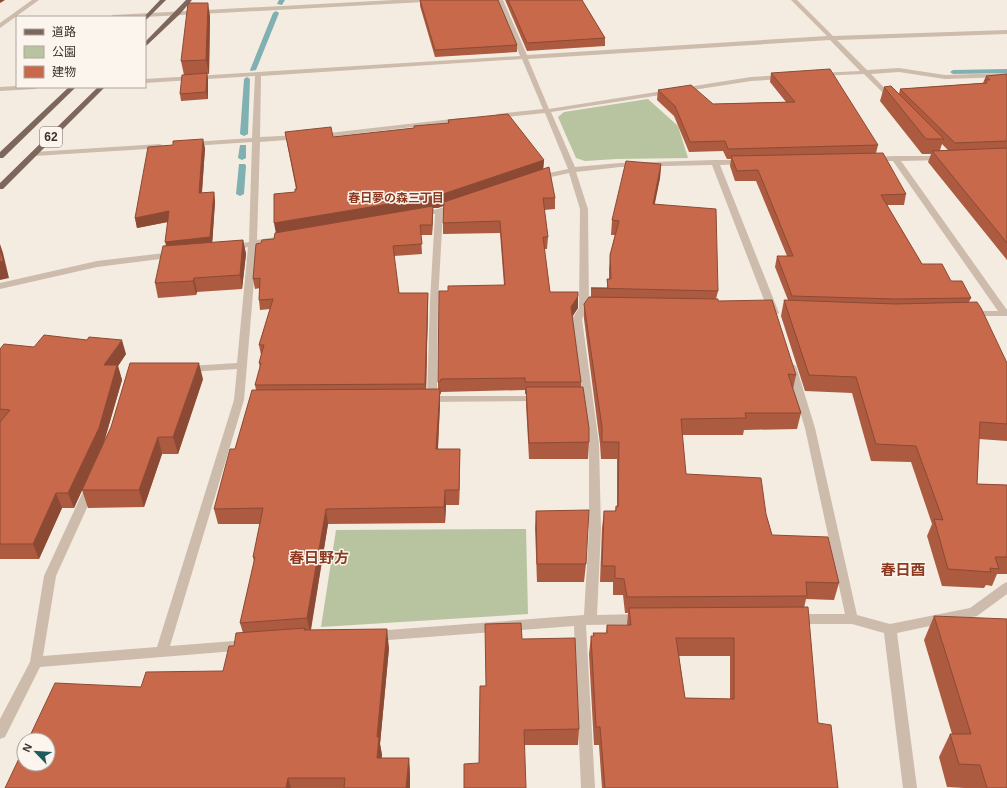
<svg xmlns="http://www.w3.org/2000/svg" width="1007" height="788" font-family="Helvetica,'Noto Sans JP',sans-serif">
<style>
.green{fill:#b8c4a0}
.lines{fill:none;stroke-linecap:round;stroke-linejoin:round}
.stream{fill:#7fb0b2;fill-rule:evenodd}
.street{fill:#cdbbac;fill-rule:evenodd}
.primary{fill:#7d675c;fill-rule:evenodd}
.wall{fill:#ac5a40;fill-rule:evenodd}
.shaded-wall{fill:#8c4a34}
.building{fill:#c8694b;stroke:#8c4a34;fill-rule:evenodd}
.labels{text-anchor:middle;stroke-width:3;stroke-linejoin:round;paint-order:stroke}
.shield{fill:#fbf5ee;stroke:#756b66;stroke-width:1}
.shield-label{font-size:12px;font-weight:bold;fill:#3b302b}
.far-neighbourhood-label{font-size:12px;font-weight:bold;fill:#8c3b22;stroke:#fbf5ee}
.quarter-label{font-size:15px;font-weight:bold;fill:#8c3b22;stroke:#fbf5ee}
</style>
<rect width="100%" height="100%" fill="#f4ebe1"/>
<g class="green">
<path d="M648,99L678,126L688,158L616,159L585,161L576,158L558,117L564,112Z"/>
<path d="M526,529L528,614L321,627L336,530Z"/>
</g>
<g class="lines">
<g class="stream">
<path d="M279,0H285L282,5L277,4Z"/>
<path d="M276,11L279,13L256,70L251,71L250,70L273,13Z"/>
<path d="M1007,69V73L953,74L950,72L953,70Z"/>
<path d="M247,77L250,79L248,134L244,136L240,134L244,79Z"/>
<path d="M240,145H246V158L242,160L238,158Z"/>
<path d="M239,164H245L246,166L244,194L240,196L236,194Z"/>
</g>
<g class="street">
<path d="M32,0H39L0,28V23Z"/>
<path d="M394,0H428L425,2L145,17H110L113,15Z"/>
<path d="M497,0H503L527,55L827,36L791,0H797L833,36L1007,30V34L837,40L867,70L899,68L945,75L1007,73V77L945,79L899,72L871,74L895,99L896,100L893,102L891,101L864,74L818,76V74L820,73L860,71L830,40L528,59L549,109L751,77L784,75L787,77L784,79L751,81L551,112L575,167L620,163L715,160H745V164H742L720,165L779,313L774,316L769,313L712,165L620,167L576,172L588,209L589,308L582,319L599,444L601,530L597,615L640,614L644,615L646,619L644,623L640,624L586,625L595,788H581L574,626L375,641L371,640L369,636L371,632L375,631L584,615L589,530V444L572,319L579,308L580,209L569,173L538,180L534,178L535,176L568,169L545,113L497,118L494,116L497,114L543,109L522,59L261,76L260,137L300,135L304,137L300,139L260,142L257,240L287,235L291,237L287,239L257,245L244,400L170,646L247,640L252,641L253,645L252,649L247,650L40,667L5,737L0,739V719L30,662L44,576L86,485H94L96,488L56,576L43,656L157,647L234,400L237,369L189,372L184,369L189,366L237,363L248,247L231,251L227,248L228,246L249,242L252,142L192,146L188,144L192,142L252,138L255,76L145,83V79L520,56Z"/>
<path d="M17,86V87H38L35,89L0,91V87Z"/>
<path d="M461,118L464,120L463,121L320,138L316,136L320,134Z"/>
<path d="M160,144L164,146L163,148L34,156L30,154L34,152Z"/>
<path d="M895,156H945V160H942L901,161L1007,310V316H968L966,314L971,311H998L893,161H872L868,159L872,157Z"/>
<path d="M456,203H459V207L443,212L438,301L437,396H539L544,399L543,401L427,402L422,399L427,396L430,301L435,214L419,216L415,214L416,212L438,209Z"/>
<path d="M173,252L176,253L177,255L176,257L97,267L0,289V283L97,261Z"/>
<path d="M791,363L796,366L815,428L857,615L890,624L970,608L1003,584L1007,582V594L977,616L897,633L917,788H903L884,633L852,624H796L792,623L790,619L792,615L796,614H845L805,428L786,366Z"/>
</g>
<g class="primary">
<path d="M160,0H166L145,21V17H144Z"/>
<path d="M186,0H192L180,14L145,47V42Z"/>
<path d="M69,87H76L3,158H0V152Z"/>
<path d="M98,87H105L3,189H0V183Z"/>
</g>
</g>
<g class="wall">
<path d="M420,0L517,45V52L435,57L420,6Z"/>
<path d="M505,0H582L605,38V46L527,51Z"/>
<path d="M210,16L209,74H207L208,80V99L181,101L180,94L184,75L181,61Z"/>
<path d="M771,73L878,145L876,153L906,194L904,205H887L922,264L951,281L971,298L969,302L1007,363V441L979,439L977,484L1007,485V574H997L992,586L986,585L984,588L942,586L927,536L932,524L911,462L871,461L852,393L805,391L781,316L784,300H788L775,267L777,256H787L756,181H735L730,166L731,159H727L723,151L689,152L674,116L657,100L658,90L713,104L786,102L770,82Z"/>
<path d="M1007,74V260L928,162L931,154H922L880,101L884,87L899,94L900,89L983,83L986,76ZM942,144L948,150H940Z"/>
<path d="M448,120L544,160L543,169L555,198V209L544,210L548,237L547,249H544L550,292L578,308L572,316L581,382V387L589,442L588,459H529L526,404V394H525V390L441,392V394H440V404L438,449H460V464L459,505H446L445,523L328,524L311,630L389,648L380,744L382,755L381,758H409L410,776V788H5L141,687L223,671L234,646L243,633L240,623L254,562L253,557L260,524H218L214,509L235,449L256,390L255,385L260,368L259,363L261,355L259,345L270,309L260,310L259,300L260,288L255,289L253,279L261,243L274,239L276,232L295,192L296,189L287,143L285,132L333,137L414,128V126L448,123ZM444,205L443,223V234L500,233L504,285L448,291L438,382V389H426L428,303V293H399L394,256L422,254L421,235H432L433,216V208Z"/>
<path d="M205,148L202,193L214,192L215,202L212,243L243,240L246,254L242,289L197,292L196,295L158,298L155,283L166,246L168,222L137,228L135,218Z"/>
<path d="M661,164L660,178L654,204L718,291L716,299L796,375L793,389L801,413L797,429L744,430L743,435H682L686,474L766,514L772,535L839,583L834,600L806,599L804,608L818,723L838,788H602L599,745H594L589,654L591,636H593V633H606L607,625H627L628,613H625L623,595H613V582H600L602,528L604,511H615L616,506L617,507V459H601L600,444L584,319V304L591,297V288H607V279H609V269L610,255L615,235H611L612,220ZM679,656H730V699L685,698Z"/>
<path d="M34,347L126,354L118,366L122,380L104,442L74,508H62L39,559H0V349Z"/>
<path d="M203,379L178,454H162L144,507L88,508L82,490Z"/>
<path d="M536,511L586,564L584,582H537L535,528Z"/>
<path d="M934,616L1007,788H965L947,787L939,757L950,734H952L924,640Z"/>
<path d="M522,639L579,729L578,745H525L479,763L486,686Z"/>
</g>
<g class="shaded-wall">
<path d="M0,0H5L0,3Z"/>
<path d="M208,3L210,16L209,74L206,60Z"/>
<path d="M207,73L208,80V99L206,92Z"/>
<path d="M203,139L205,148L201,203L199,193Z"/>
<path d="M544,160L543,171L438,208H433V216L432,235V225L433,208L276,234L274,223Z"/>
<path d="M661,164L660,178L652,218L653,204Z"/>
<path d="M214,192L215,202L212,247L168,252L165,242Z"/>
<path d="M169,211L172,221L137,228L135,218Z"/>
<path d="M243,240L246,254L242,289L240,275Z"/>
<path d="M0,244L3,253L9,278L0,280Z"/>
<path d="M194,278L197,292L196,295L193,281Z"/>
<path d="M428,293V303L426,395L425,384Z"/>
<path d="M578,296V308L571,319V307Z"/>
<path d="M122,340L126,354L118,366L122,380L104,442L74,508L68,493L104,365Z"/>
<path d="M199,363L203,379L178,454L173,437Z"/>
<path d="M440,389V404L437,464L436,449Z"/>
<path d="M158,437L162,454L144,507L139,490Z"/>
<path d="M460,449V464L459,505V490Z"/>
<path d="M445,490L446,505L445,523L444,507Z"/>
<path d="M56,493L62,508L39,559L33,544Z"/>
<path d="M326,509L328,524L310,633L307,618Z"/>
<path d="M387,629L389,648L380,744L382,755L380,776L377,758V737Z"/>
<path d="M409,758L410,776V788H406Z"/>
<path d="M288,778L291,788H286Z"/>
</g>
<g class="building">
<path d="M420,0H498L517,45L435,50Z"/>
<path d="M508,0H582L605,38L527,43Z"/>
<path d="M188,3H208L206,60L181,61Z"/>
<path d="M830,69L878,145L728,149L725,141L690,142L675,106L658,90L691,85L713,104L795,102L771,73Z"/>
<path d="M207,73L206,92L180,94L182,75Z"/>
<path d="M1007,74V141L955,143L900,89L987,83L985,80H990L986,76Z"/>
<path d="M891,86L944,139H926L884,87Z"/>
<path d="M508,114L544,160L437,196L274,223V194L295,192V189H297L285,132L331,127L333,137L414,128V126L449,123L448,120Z"/>
<path d="M203,139L199,193L214,192L210,237L165,242L169,211L135,218L148,147L173,145V141Z"/>
<path d="M1007,148V243L932,151Z"/>
<path d="M883,153L906,194L881,195L922,264H942L951,281H962L971,298L895,299L792,296L777,256H793L758,170L737,171L731,156Z"/>
<path d="M626,161L661,164L653,204L716,209L718,291L591,288H608L607,279H611L610,255L619,221L612,220Z"/>
<path d="M549,167L555,198H543L548,237H543L550,292H578V296L571,307L581,382H525V378L441,379L440,382H438L439,291H448V286L505,285L500,221L443,223L444,202Z"/>
<path d="M433,206L432,225H420L422,244L393,246L399,293H428L425,384L255,385L261,363H259L264,345H259L273,299L259,300L260,278L253,279L256,244L261,243L262,240L274,239L275,233Z"/>
<path d="M243,240L240,275L194,278L193,281L155,283L163,246Z"/>
<path d="M0,248L3,261L0,262Z"/>
<path d="M589,297L718,299V301L772,300L796,375L788,374L801,413H745L746,418L681,419L686,474L761,478L766,514L772,535L828,537L839,583L806,582L807,596L627,597L624,579L615,578V566H602L604,511H616V506L618,507L619,442H602V427L584,304Z"/>
<path d="M784,300L896,304L977,302L981,308L1007,363V424L980,422L977,484L1007,485V557H995L999,569L990,568L991,572L948,569L934,519L943,520L916,446L876,444L856,377L809,375Z"/>
<path d="M44,335L87,340L89,337L122,340L104,365H117L99,428L68,493H56L33,544H0V422L10,410L0,409V349L4,344L34,347Z"/>
<path d="M130,363H199L173,437H158L139,490H82L111,427Z"/>
<path d="M526,387H583L589,428V442L529,443Z"/>
<path d="M440,389L436,449H460L459,490H445L444,507L326,509L307,618L240,623L255,557H253L263,508L214,509L230,449H235L252,390Z"/>
<path d="M589,510L586,564H537L536,511Z"/>
<path d="M808,607L818,723L831,725L838,788H605L600,727H596L591,636H594L593,633H607V625H631L629,608ZM676,638H734V699L685,698Z"/>
<path d="M934,616L1007,619V788H987L980,765L959,764L950,734H971Z"/>
<path d="M521,623L522,639L575,638L579,729L524,730L526,788H464V764L479,763L480,686H486L485,624Z"/>
<path d="M305,628L304,630L387,629L377,737H379L377,758H409L406,788H344L345,778H288L286,788H5L24,748V764H48V740H28L55,683L141,687L146,672L223,671L229,646H234L236,633Z"/>
</g>
<g class="labels">
<rect class="shield" x="40" y="127" width="22" height="20" rx="3"/>
<g class="shield-label">
<text x="51" y="141">62</text>
</g>
<g class="far-neighbourhood-label">
<text x="396" y="202">春日夢の森三丁目</text>
</g>
<g class="quarter-label">
<text x="319" y="563">春日野方</text>
<text x="903" y="575">春日酉</text>
</g>
</g>
<rect x="16" y="16" width="130" height="72" fill="#fbf5ee" stroke="#aea6a0"/>
<rect x="24" y="29" width="20" height="6" fill="#7d675c" stroke="#aea6a0"/>
<text x="52" y="36" font-size="12" fill="#3b302b">道路</text>
<rect x="24" y="46" width="20" height="12" fill="#b8c4a0" stroke="#aea6a0"/>
<text x="52" y="56" font-size="12" fill="#3b302b">公園</text>
<rect x="24" y="66" width="20" height="12" fill="#c8694b" stroke="#aea6a0"/>
<text x="52" y="76" font-size="12" fill="#3b302b">建物</text>
<g transform="translate(36 752) rotate(295)"><circle r="19" fill="#fbf5ee" stroke="#aea6a0"/>
<path d="M0-3L7 15L0 10L-7 15Z" fill="#1f5a5e"/>
<text y="-6" font-size="11" font-weight="bold" text-anchor="middle" fill="#3b302b">N</text>
</g>
</svg>
